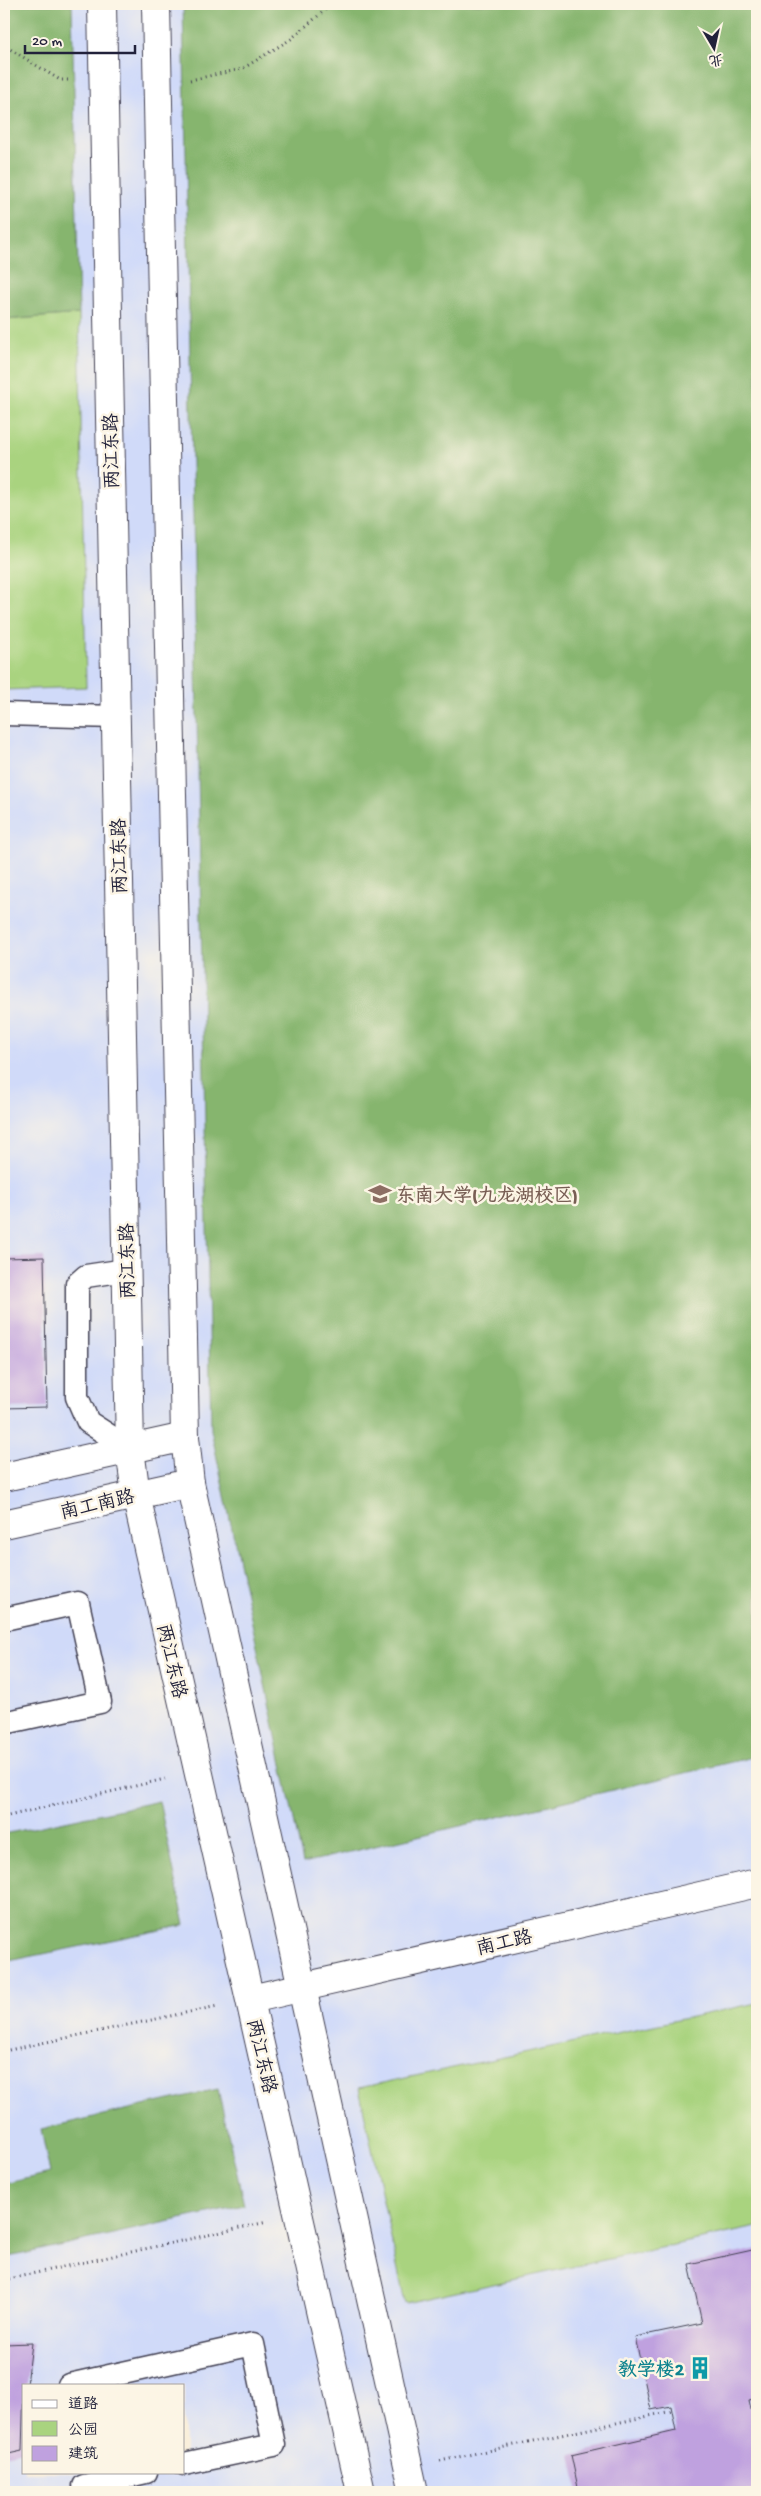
<svg xmlns="http://www.w3.org/2000/svg" width="761" height="2496" font-family="'Gochi Hand','LXGW WenKai TC',sans-serif">
<style>
.built{fill:#d0daf9;fill-rule:evenodd}
.green{fill:#a9d37f;stroke:#667a5d}
.forest{fill:#86b56e;stroke:#546c54}
.building{fill:#bfa1df}
.lines{fill:none;stroke-linecap:round;stroke-linejoin:round}
.lane-casing{stroke:#424052;stroke-width:25}
.street-casing{stroke:#424052;stroke-width:30}
.path{stroke:#424052;stroke-width:3;stroke-dasharray:1 4;stroke-linecap:butt}
.lane{stroke:#fff;stroke-width:22}
.street{stroke:#fff;stroke-width:28}
.labels{text-anchor:middle;stroke-width:5;stroke-linejoin:round;paint-order:stroke}
.street-label{font-size:19px;fill:#22223b;stroke:#fcf5e5}
.education-label{font-size:19px;font-weight:bold;fill:#785e54;stroke:#fcf5e5;text-anchor:start}
.culture-label{font-size:19px;font-weight:bold;fill:#0d838f;stroke:#fcf5e5;text-anchor:end}
</style>
<rect width="100%" height="100%" fill="#fcf5e5"/>
<filter id="ink" filterUnits="userSpaceOnUse"><feTurbulence type="fractalNoise" baseFrequency=".02" numOctaves="2"/><feDisplacementMap in="SourceGraphic" scale="10" xChannelSelector="R" yChannelSelector="G"/><feConvolveMatrix kernelMatrix="1 2 1 2 8 2 1 2 1" color-interpolation-filters="sRGB"/></filter>
<filter id="wash" filterUnits="userSpaceOnUse"><feTurbulence type="fractalNoise" baseFrequency=".0096" numOctaves="4" result="noise"/><feDisplacementMap in="SourceGraphic" scale="20" xChannelSelector="R" yChannelSelector="G"/><feGaussianBlur stdDeviation="1.12" result="paint"/><feColorMatrix in="noise" values="0 0 0 0 0 0 0 0 0 0 0 0 0 0 0 0 0 1.4 0 .05"/><feComposite in="paint" operator="in"/></filter>
<g filter="url(#wash)">
<rect width="100%" height="100%" fill="#f7ead3"/>
<path class="built" d="M4,4H757V2492H4ZM24,2385H184V2472H24Z"/>
<g class="green">
<path d="M79,314L86,687L4,690V320Z"/>
<path d="M757,2003V2227L405,2303L359,2088Z"/>
</g>
<g class="forest">
<path d="M4,4H72L79,314L4,320Z"/>
<path d="M183,4H757V1756L303,1863L211,1430Z"/>
<path d="M159,1801L185,1925L4,1962V1834Z"/>
<path d="M218,2089L244,2205L9,2257L4,2232V2184L50,2173L41,2129Z"/>
</g>
<g id="blocks">
<g class="building">
<path d="M44,1257L47,1407L4,1408V1258Z"/>
<path d="M757,2249V2398L749,2400L757,2437V2492H579L571,2455L676,2431L671,2406L651,2410L635,2337L702,2323L689,2264Z"/>
<path d="M32,2343L27,2385H24L22,2451L4,2455V2344Z"/>
</g>
</g>
</g>
<g filter="url(#ink)">
<use href="#blocks" fill-opacity="0" stroke="#424052" stroke-width="1"/>
<g class="lines">
<defs>
<g id="lane">
<path d="M4,714L115,717"/>
<path d="M126,1270L86,1276L77,1284V1397L88,1422L130,1449"/>
<path d="M4,1619L78,1603L100,1702L4,1723"/>
<path d="M69,2385L253,2344L274,2445L184,2464"/>
<path d="M84,2486L146,2472"/>
</g>
<g id="street">
<path d="M102,4L130,1449L136,1495L361,2492"/>
<path d="M156,4L185,1437L190,1483L414,2492"/>
<path d="M4,1477L185,1437"/>
<path d="M4,1524L190,1483"/>
<path d="M251,1999L757,1883"/>
</g>
</defs>
<use href="#lane" class="lane-casing"/>
<use href="#street" class="street-casing"/>
<g class="path">
<path d="M4,42L10,49L60,80H71"/>
<path d="M190,80L242,69L291,39L332,4"/>
<path d="M4,1817L165,1779"/>
<path d="M4,2051L218,2006"/>
<path d="M4,2280L267,2222"/>
<path d="M440,2461L672,2411"/>
</g>
<use href="#lane" class="lane"/>
<use href="#street" class="street"/>
</g>
</g>
<defs>
<symbol id="university-bare" viewBox="-9 -9 18 18"><path d="M0-5L7-2L0 1L-7-2ZM-4 1L0 2.5L4 1V4Q0 6-4 4Z" fill="#8d6e63" stroke="#fcf5e5" stroke-width="2.5" paint-order="stroke"/></symbol>
<symbol id="building-bare" viewBox="-9 -9 18 18"><path d="M-4-6H4V6H1V3H-1V6H-4ZM-2.5-4.3h1.7v1.8h-1.7ZM.8-4.3h1.7v1.8H.8ZM-2.5-1h1.7V.8h-1.7ZM.8-1h1.7V.8H.8Z" fill="#0f9aa8" stroke="#fcf5e5" stroke-width="2.5" paint-order="stroke"/></symbol>
</defs>
<g fill-rule="evenodd">
<use href="#university-bare" x="364" y="1178" width="32" height="32"/>
<use href="#building-bare" x="684" y="2352" width="32" height="32"/>
</g>
<g class="labels">
<g class="street-label">
<text transform="translate(110 451) rotate(-91)" y="7">两江东路</text>
<text transform="translate(118 856) rotate(-91)" y="7">两江东路</text>
<text transform="translate(126 1261) rotate(-91)" y="7">两江东路</text>
<text transform="translate(97 1503) rotate(-13)" y="7">南工南路</text>
<text transform="translate(173 1661) rotate(77)" y="7">两江东路</text>
<text transform="translate(504 1941) rotate(-13)" y="7">南工路</text>
<text transform="translate(263 2056) rotate(77)" y="7">两江东路</text>
</g>
<g class="education-label">
<text x="396" y="1201">东南大学(九龙湖校区)</text>
</g>
<g class="culture-label">
<text x="684" y="2375">教学楼2</text>
</g>
</g>
<rect width="761" height="2496" fill="none" stroke="#fcf5e5" stroke-width="20"/>
<rect x="22" y="2384" width="162" height="90" fill="#fcf5e5" stroke="#a5a1a1"/>
<rect x="32" y="2400" width="25" height="8" fill="#ffffff" stroke="#a5a1a1"/>
<text x="68" y="2408" font-size="15" fill="#22223b">道路</text>
<rect x="32" y="2421" width="25" height="15" fill="#a9d37f" stroke="#a5a1a1"/>
<text x="68" y="2434" font-size="15" fill="#22223b">公园</text>
<rect x="32" y="2446" width="25" height="15" fill="#bfa1df" stroke="#a5a1a1"/>
<text x="68" y="2458" font-size="15" fill="#22223b">建筑</text>
<g transform="translate(714 48) rotate(171)" stroke="#fcf5e5" stroke-width="4" paint-order="stroke">
<path d="M0-4L9 19L0 12L-9 19Z" fill="#22223b"/>
<text y="-8" font-size="14" font-weight="bold" text-anchor="middle" fill="#22223b">北</text>
</g>
<path d="M25 45v8h110v-8" fill="none" stroke="#22223b" stroke-width="2.5"/>
<text x="32" y="45" font-size="15" fill="#22223b" stroke="#fcf5e5" stroke-width="4" paint-order="stroke">20 m</text>
</svg>
